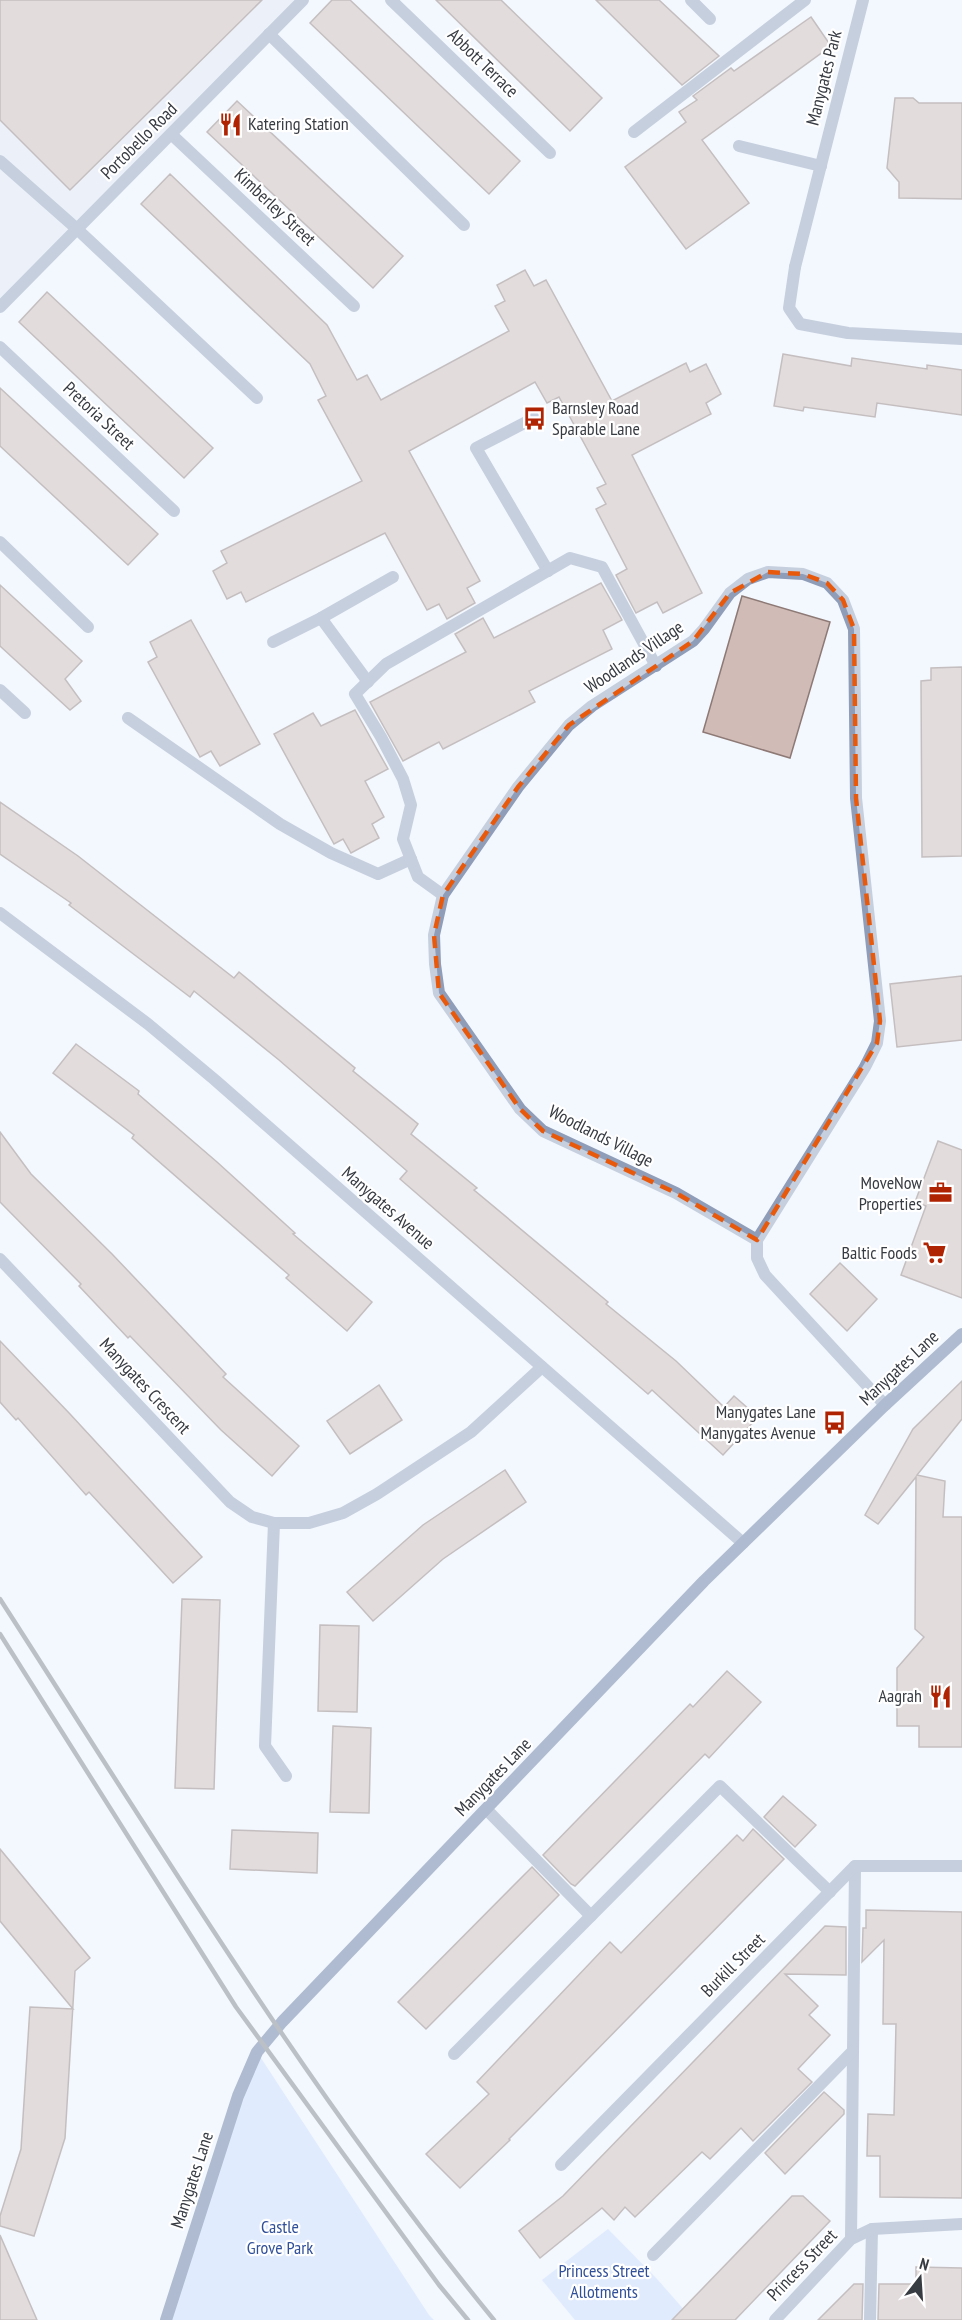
<svg xmlns="http://www.w3.org/2000/svg" width="962" height="2320" font-family="'PT Sans Narrow',sans-serif">
<style>
.built{fill:#e4e9f3}
.green{fill:#cadbfe}
.building{fill:#d1bbb6;stroke:#8d7975;stroke-width:1.5}
.lines{fill:none;stroke-linecap:round;stroke-linejoin:round}
.lane{stroke:#8f9db8;stroke-width:12}
.street{stroke:#8f9db8;stroke-width:12}
.secondary{stroke:#5e7199;stroke-width:12}
.rail{stroke:#797d84;stroke-width:4.5}
.marked{fill:none;stroke:#e8590c;stroke-width:4.5;stroke-dasharray:12 8;stroke-linejoin:round}
.labels{text-anchor:middle;stroke-width:4.5;stroke-linejoin:round;paint-order:stroke}
.street-label{font-size:18px;fill:#373b42;stroke:#fff}
.poi-label{font-size:18px;fill:#373b42;stroke:#fff;text-anchor:end}
.park-label{font-size:18px;fill:#31509a;stroke:#fff}
</style>
<rect width="100%" height="100%" fill="#f3f7fe"/>
<path class="built" d="M0,0H303L0,307Z"/>
<g class="green">
<path d="M257,2052L429,2315L434,2320H166Z"/>
<path d="M608,2229L657,2279L693,2320H575L542,2280Z"/>
</g>
<g class="building">
<path d="M0,0H262L70,190L0,120Z"/>
<path d="M332,0H350L520,161L489,194L310,23Z"/>
<path d="M436,0H501L602,98L570,131Z"/>
<path d="M596,0H659L719,56L682,85Z"/>
<path d="M811,17L831,46L702,140L749,203L686,249L625,167L686,122L679,112L697,100L693,96L731,68L734,71Z"/>
<path d="M895,98H913L919,103H962V199L899,198V182L887,168Z"/>
<path d="M237,101L403,256L373,288L207,132Z"/>
<path d="M170,174L327,325L357,380L367,375L381,400L509,331L495,306L505,301L497,285L525,270L534,286L546,280L612,401L686,363L690,372L706,364L721,394L706,403L711,414L632,455L702,593L663,613L657,602L636,613L616,575L627,569L596,509L606,504L597,488L606,484L559,397L547,403L535,382L409,451L480,581L467,588L475,603L447,619L439,604L427,610L385,533L246,602L241,592L227,599L213,571L227,563L221,551L362,481L318,400L326,396L310,364L141,204Z"/>
<path d="M47,292L213,448L184,478L19,322Z"/>
<path d="M783,354L851,366L852,358L927,369V365L962,370V415L877,403L875,417L804,407L803,411L774,406Z"/>
<path d="M0,388L158,534L128,565L0,446Z"/>
<path d="M601,583L622,620L603,630L612,649L529,691L535,702L443,749L439,742L403,761L370,702L466,652L455,634L483,618L494,638Z"/>
<path d="M0,585L82,661L65,679L81,701L70,710L0,646Z"/>
<path d="M742,596L830,622L790,758L703,732Z"/>
<path d="M191,620L260,744L220,766L211,751L200,757L148,662L157,657L150,642Z"/>
<path d="M962,667V856L922,857L921,681L931,680V668Z"/>
<path d="M355,710L388,769L365,781L384,817L372,824L379,838L351,853L343,839L334,844L274,734L313,713L321,726Z"/>
<path d="M0,802L78,856L234,978L239,972L355,1068L353,1071L418,1124L411,1134L477,1188L474,1190L608,1302L606,1304L676,1361L724,1407L734,1396L758,1417L723,1455L652,1390L648,1394L400,1179L407,1171L279,1060L194,991L190,997L69,905L71,903L0,854Z"/>
<path d="M962,976V1040L897,1047L890,984Z"/>
<path d="M76,1044L139,1091L138,1094L217,1162L295,1233L293,1234L372,1302L347,1331L286,1278L289,1275L132,1138L134,1135L53,1073Z"/>
<path d="M0,1132L31,1174L112,1254L226,1374L223,1377L299,1446L272,1476L221,1430L130,1336L128,1338L79,1286L81,1284L0,1202Z"/>
<path d="M938,1141L962,1150V1298L901,1275L926,1206L915,1202Z"/>
<path d="M840,1263L877,1299L847,1331L810,1294Z"/>
<path d="M0,1341L70,1414L202,1557L173,1583L89,1492L86,1495L18,1418L16,1420L0,1402Z"/>
<path d="M962,1381V1419L917,1475L945,1481L943,1517H962V1747H919V1726H897V1668L924,1637L915,1629L916,1477L878,1524L865,1515L913,1429Z"/>
<path d="M379,1385L402,1420L350,1454L327,1421Z"/>
<path d="M505,1470L526,1502L443,1559L373,1621L347,1592L423,1525Z"/>
<path d="M182,1599L220,1600L214,1789L175,1788Z"/>
<path d="M320,1625L359,1626L357,1712L318,1711Z"/>
<path d="M727,1671L761,1702L709,1758L705,1754L575,1886L571,1884L543,1855L690,1704L693,1707Z"/>
<path d="M333,1726L371,1728L369,1813L330,1812Z"/>
<path d="M783,1796L816,1825L795,1847L764,1817Z"/>
<path d="M753,1829L784,1859L531,2117L509,2139L510,2140L460,2188L426,2154L489,2094L477,2082L610,1942L621,1953L737,1835L743,1841Z"/>
<path d="M232,1830L318,1833L317,1873L230,1869Z"/>
<path d="M0,1849L90,1958L75,1971L65,2138L34,2236L0,2226V2216L21,2149L30,2007L73,2009L0,1921Z"/>
<path d="M532,1867L559,1895L426,2029L398,2002Z"/>
<path d="M866,1910L962,1912V2198L880,2197V2156H867L868,2114L894,2115L896,2024H883L884,1940L862,1962L863,1928H866Z"/>
<path d="M825,1926L846,1927V1975L785,1974L818,2006L809,2015L830,2035L798,2069L812,2082L753,2141L741,2128L710,2159L702,2152L635,2217L625,2207L614,2220L602,2208L540,2258L519,2231L563,2196Z"/>
<path d="M824,2092L844,2110V2114L785,2174L765,2153Z"/>
<path d="M792,2196H803L830,2221L735,2320H672Z"/>
<path d="M0,2235L27,2297L37,2320H0Z"/>
<path d="M916,2267L962,2268V2320H878L879,2284H916Z"/>
<path d="M854,2284H863L862,2320H818Z"/>
</g>
<g class="lines">
<g class="lane">
<path d="M269,34L464,225"/>
<path d="M634,132L805,0"/>
<path d="M0,161L77,229L257,398"/>
<path d="M795,267L789,308L800,324L848,333L962,339"/>
<path d="M534,418L476,448L548,571"/>
<path d="M0,542L88,627"/>
<path d="M273,642L321,618"/>
<path d="M368,682L321,618L393,577"/>
<path d="M128,718L280,824L331,853L378,874L411,859"/>
<path d="M443,895L418,877L403,839L411,805L403,779L381,737L355,694L386,664L570,558L602,567L656,666"/>
<path d="M487,1810L591,1916"/>
<path d="M454,2054L720,1786L830,1892"/>
<path d="M851,2239L855,1866"/>
<path d="M653,2255L853,2051"/>
<path d="M870,2320L872,2229"/>
</g>
<g class="street">
<path d="M391,0L550,153"/>
<path d="M691,0L710,19"/>
<path d="M171,134L354,306"/>
<path d="M739,146L821,166"/>
<path d="M795,267L863,0"/>
<path d="M0,307L303,0"/>
<path d="M0,347L174,511"/>
<path d="M0,690L25,713"/>
<path d="M0,913L148,1024L215,1080L743,1543"/>
<path d="M757,1240L676,1193L543,1131L520,1109L439,993L435,964L434,935L443,895L518,787L569,725L592,706L693,641L704,629L730,593L748,579L768,572L803,574L827,583L843,600L854,629L856,798L880,1021L877,1043L865,1067L757,1240V1258L765,1275L885,1405"/>
<path d="M0,1259L230,1502L252,1517L274,1523H309L343,1513L377,1494L471,1432L542,1367"/>
<path d="M274,1523L265,1746L286,1776"/>
<path d="M561,2165L855,1866H962"/>
<path d="M775,2320L851,2239L872,2229L962,2224"/>
</g>
<path class="secondary" d="M166,2320L238,2096L257,2052L282,2022L704,1581L885,1405L962,1334"/>
<g class="rail">
<path d="M0,1599C158,1844 309,2094 494,2320"/>
<path d="M0,1634L236,2007L439,2285L468,2320"/>
</g>
</g>
<path d="M0 0H962V2320H0ZM768,572L803,574L827,583L843,600L854,629L856,798L880,1021L877,1043L757,1240L676,1193L543,1131L520,1109L439,993L434,935L443,895L518,787L569,725L693,641L730,593Z" fill="#f3f7fe" fill-opacity=".55" fill-rule="evenodd"/>
<path class="marked" d="M768,572L803,574L827,583L843,600L854,629L856,798L880,1021L877,1043L757,1240L676,1193L543,1131L520,1109L439,993L434,935L443,895L518,787L569,725L693,641L730,593Z"/>
<defs>
<symbol id="restaurant-bare" viewBox="-9 -9 18 18"><path d="M-5-6h1v4h1v-4h1v4h1v-4h1v5L-1.5 .5V6h-2V.5L-5-1ZM5-6V6H3V1.5H1.5Q1.5-4 5-6Z" fill="#af2202" stroke="#fff" stroke-width="2.5" paint-order="stroke"/></symbol>
<symbol id="bus-bare" viewBox="-9 -9 18 18"><path d="M-5-6H5V4H4V6H2V4H-2V6H-4V4H-5ZM-3.5-4V0h7V-4ZM-3.5 1.2v1.5H-2V1.2ZM2 1.2v1.5H3.5V1.2Z" fill="#af2202" stroke="#fff" stroke-width="2.5" paint-order="stroke"/></symbol>
<symbol id="office-bare" viewBox="-9 -9 18 18"><path d="M-6-3h4V-5.5h4V-3h4V5H-6ZM-1-4.5V-3h2v-1.5ZM-6 0V1H6V0Z" fill="#af2202" stroke="#fff" stroke-width="2.5" paint-order="stroke"/></symbol>
<symbol id="supermarket-bare" viewBox="-9 -9 18 18"><path d="M-6-5.5h2.5l.6 2H6L4.5 2H-2.5L-4.4-4H-6ZM-1.5 3.2a1.3 1.3 0 1 0 .1 0ZM3 3.2a1.3 1.3 0 1 0 .1 0Z" fill="#af2202" stroke="#fff" stroke-width="2.5" paint-order="stroke"/></symbol>
</defs>
<g fill-rule="evenodd">
<use href="#restaurant-bare" x="214" y="108" width="33" height="33"/>
<use href="#bus-bare" x="518" y="402" width="33" height="33"/>
<use href="#office-bare" x="924" y="1176" width="33" height="33"/>
<use href="#supermarket-bare" x="918" y="1236" width="33" height="33"/>
<use href="#bus-bare" x="818" y="1406" width="33" height="33"/>
<use href="#restaurant-bare" x="924" y="1680" width="33" height="33"/>
</g>
<g class="labels">
<g class="street-label">
<text transform="translate(483 63) rotate(44)" y="6">Abbott Terrace</text>
<text transform="translate(824 78) rotate(-76)" y="6">Manygates Park</text>
<text transform="translate(139 141) rotate(-45)" y="6">Portobello Road</text>
<text transform="translate(275 207) rotate(43)" y="6">Kimberley Street</text>
<text transform="translate(99 416) rotate(43)" y="6">Pretoria Street</text>
<text transform="translate(634 657) rotate(-34)" y="6">Woodlands Village</text>
<text transform="translate(601 1136) rotate(27)" y="6">Woodlands Village</text>
<text transform="translate(388 1208) rotate(41)" y="6">Manygates Avenue</text>
<text transform="translate(899 1368) rotate(-43)" y="6">Manygates Lane</text>
<text transform="translate(145 1386) rotate(47)" y="6">Manygates Crescent</text>
<text transform="translate(493 1777) rotate(-46)" y="6">Manygates Lane</text>
<text transform="translate(733 1965) rotate(-45)" y="6">Burkill Street</text>
<text transform="translate(192 2180) rotate(-72)" y="6">Manygates Lane</text>
<text transform="translate(802 2265) rotate(-46)" y="6">Princess Street</text>
</g>
<g class="poi-label">
<text x="248" y="130" text-anchor="start">Katering Station</text>
<text x="552" y="414" text-anchor="start">Barnsley Road<tspan x="552" dy="21">Sparable Lane</tspan></text>
<text x="922" y="1189">MoveNow<tspan x="922" dy="21">Properties</tspan></text>
<text x="917" y="1259">Baltic Foods</text>
<text x="816" y="1418">Manygates Lane<tspan x="816" dy="21">Manygates Avenue</tspan></text>
<text x="922" y="1702">Aagrah</text>
</g>
<g class="park-label">
<text x="280" y="2233">Castle<tspan x="280" dy="21">Grove Park</tspan></text>
<text x="604" y="2277">Princess Street<tspan x="604" dy="21">Allotments</tspan></text>
</g>
</g>
<g transform="translate(920 2278) rotate(17)" stroke="#ffffff" stroke-width="4.5" paint-order="stroke">
<path d="M0-4.5L10 22L0 15L-10 22Z" fill="#373b42"/>
<text y="-9" font-size="16" font-weight="bold" text-anchor="middle" fill="#373b42">N</text>
</g>
</svg>
